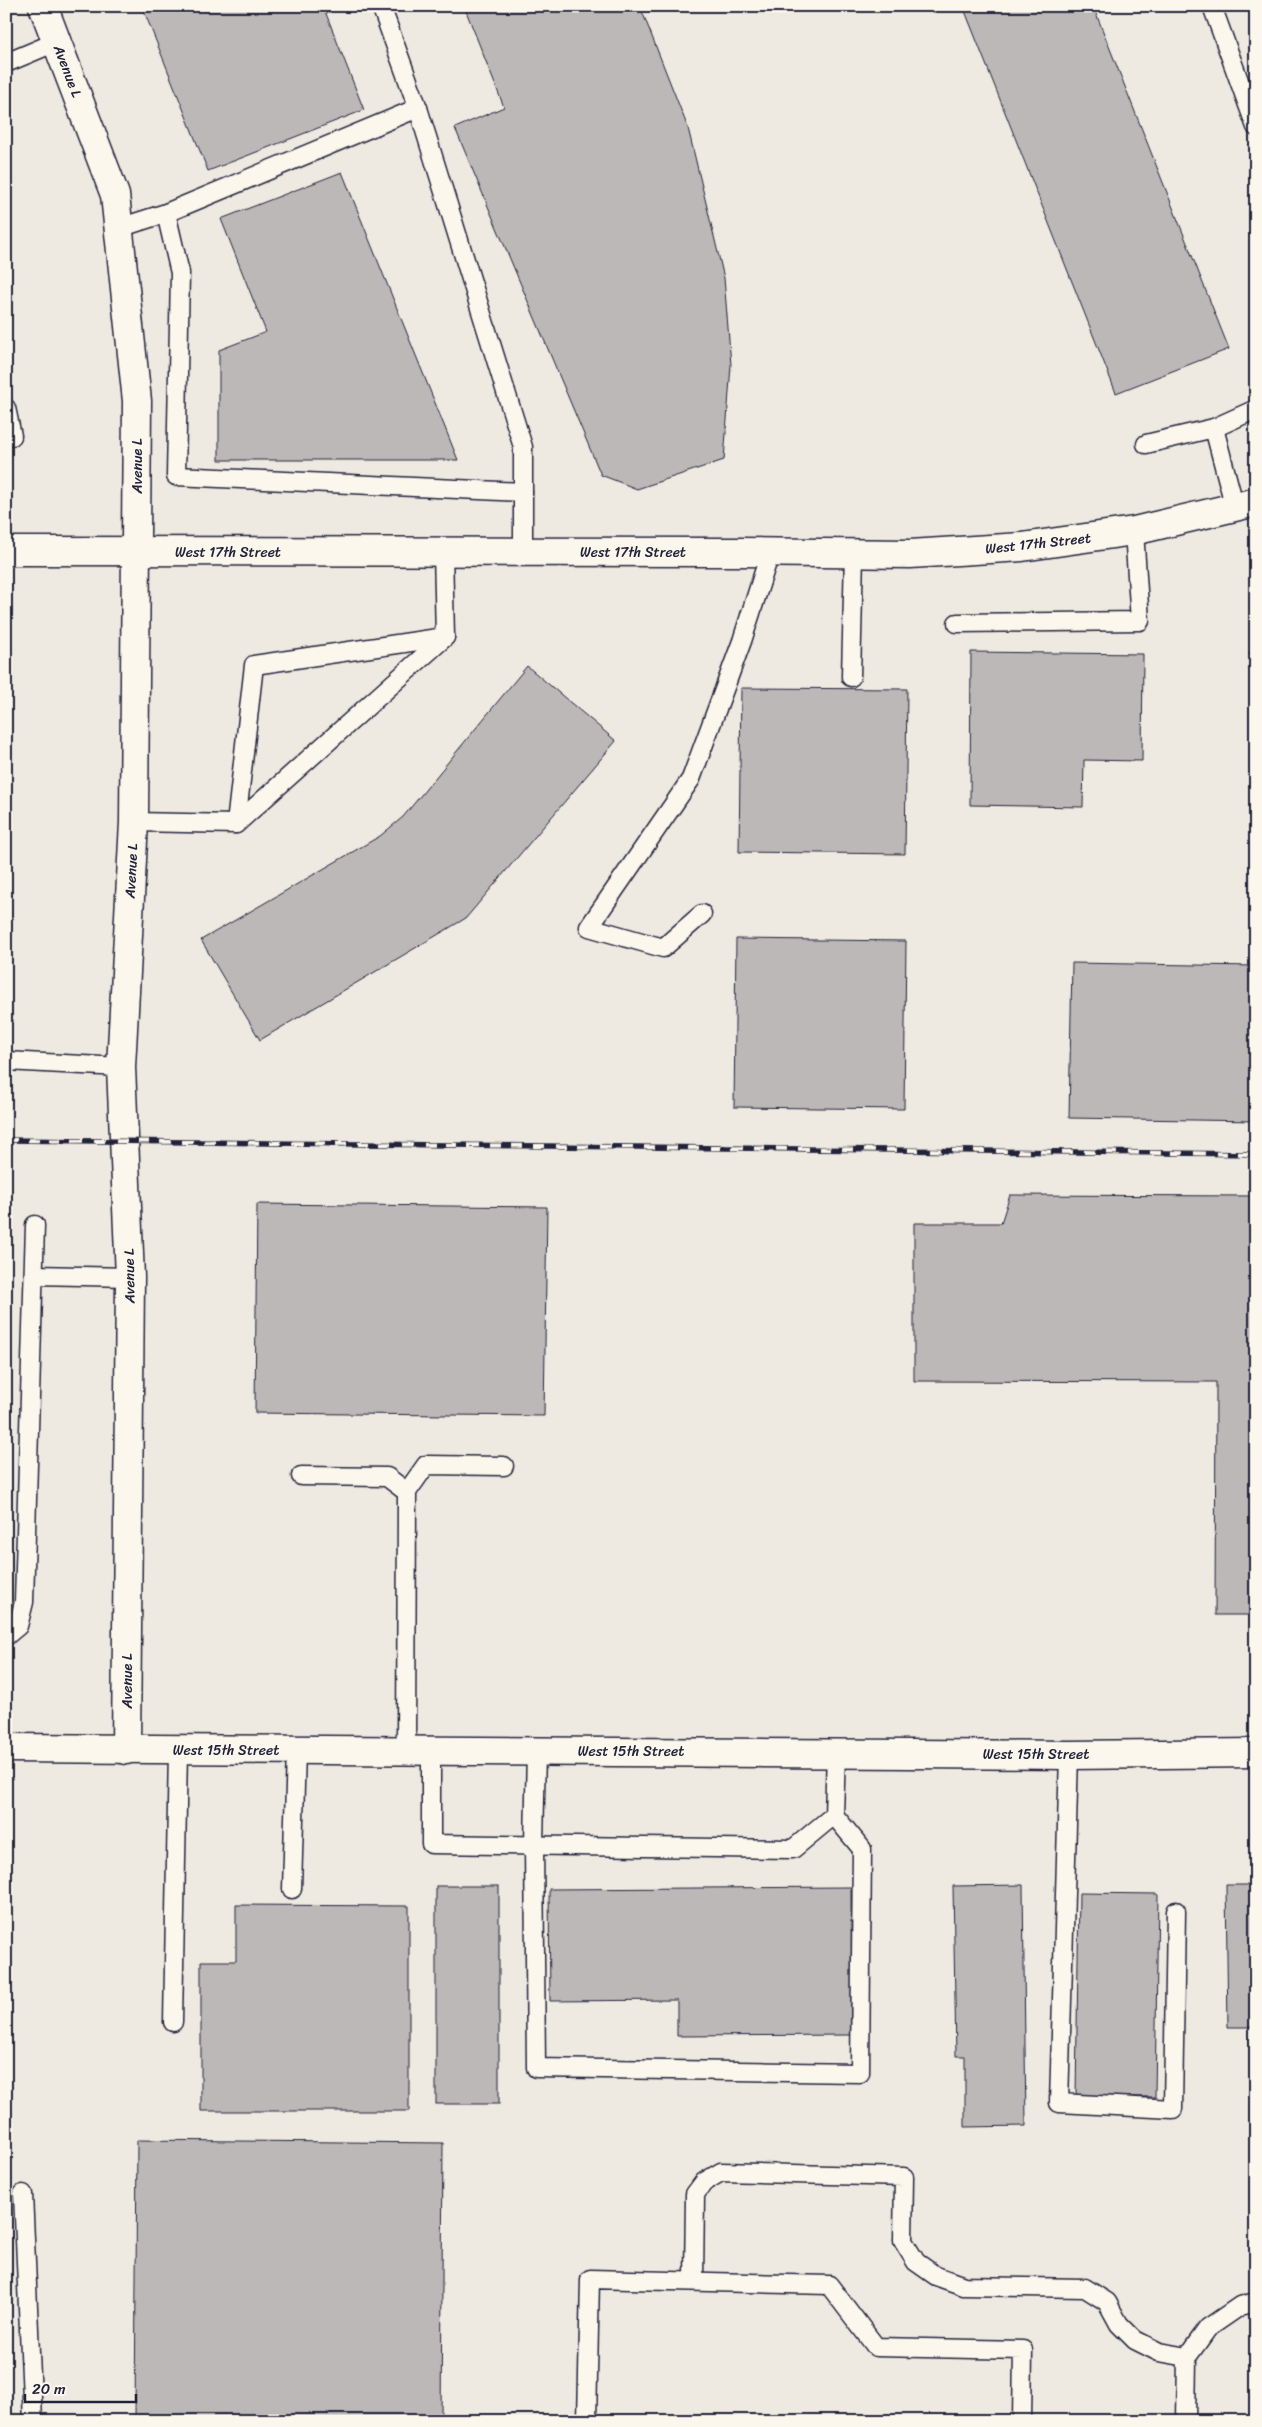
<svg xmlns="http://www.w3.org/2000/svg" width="1262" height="2427" font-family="Sriracha,sans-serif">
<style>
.building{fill:#bcb8b8;stroke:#22223b}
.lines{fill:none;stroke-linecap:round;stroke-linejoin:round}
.service-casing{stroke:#22223b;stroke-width:21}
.minor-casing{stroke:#22223b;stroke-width:31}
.service{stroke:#fbf7ec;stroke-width:18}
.minor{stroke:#fbf7ec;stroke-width:28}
.rail-casing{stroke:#22223b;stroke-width:5.5}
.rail{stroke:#fbf7ec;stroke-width:4;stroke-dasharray:11;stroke-linecap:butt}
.labels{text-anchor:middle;stroke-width:4;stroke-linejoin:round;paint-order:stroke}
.street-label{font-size:14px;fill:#22223b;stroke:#fbf7ec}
</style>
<rect width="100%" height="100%" fill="#eeeae2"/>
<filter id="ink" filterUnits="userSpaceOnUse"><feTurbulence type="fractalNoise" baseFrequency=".02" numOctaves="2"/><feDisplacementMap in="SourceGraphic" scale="10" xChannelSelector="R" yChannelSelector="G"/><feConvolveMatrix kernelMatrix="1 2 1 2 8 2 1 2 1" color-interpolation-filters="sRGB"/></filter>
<g filter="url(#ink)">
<g class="building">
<path d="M142,6H323L364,110L208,171Z"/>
<path d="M464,6H640L688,128L724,278L731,365L724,460L637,489L601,475L455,128L504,107Z"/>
<path d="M963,6H1093L1229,349L1116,393Z"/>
<path d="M342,172L458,460H219V350L266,332L221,219Z"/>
<path d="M1256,650V673L1249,652Z"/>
<path d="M971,652L1143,654L1142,761L1084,760L1083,807L970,805Z"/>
<path d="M527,666L616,741L466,918L260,1040L201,940L380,836L403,817Z"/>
<path d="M741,688L907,689L905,854L739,852Z"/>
<path d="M736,939L906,941L904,1109L734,1107Z"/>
<path d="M1072,963L1256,966V1121L1069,1118Z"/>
<path d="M1010,1195L1256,1196V1615H1215L1216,1382L914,1381V1223H1001Z"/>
<path d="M257,1204L547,1207L544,1416L255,1413Z"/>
<path d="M1023,1885L1026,2126L965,2127V2056H956L953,1886Z"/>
<path d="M1226,1885H1256V2027H1228Z"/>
<rect x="436" y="1886" width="63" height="218"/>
<path d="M851,1887L852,2035L677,2036V2000L550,2001L549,1889Z"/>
<path d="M1079,1893L1158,1894L1155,2097L1076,2096Z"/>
<path d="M236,1905L409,1906V2111H201V1961H236Z"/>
<path d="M137,2140L443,2143L441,2421H135Z"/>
</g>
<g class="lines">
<defs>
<g id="service">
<path d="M381,6L418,108L523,447V551"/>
<path d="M1212,6L1256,127"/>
<path d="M6,63L56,42"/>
<path d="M166,213L180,273L176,476L523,492"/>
<path d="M119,228L166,213L418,108"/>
<path d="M6,408L12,436"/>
<path d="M1146,444L1214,428"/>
<path d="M1235,508L1214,428L1256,409"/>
<path d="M957,623L1140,621L1134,531"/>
<path d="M851,677L854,554"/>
<path d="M134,822L236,824L445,637L443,551"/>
<path d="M236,824L254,665L445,637"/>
<path d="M702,914L663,948L589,927L691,779L742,641L770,553"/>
<path d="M6,1061L121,1067"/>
<path d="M34,1275L130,1277"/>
<path d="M301,1476L387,1477L407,1492"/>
<path d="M6,1636L18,1626L24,1602L35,1225"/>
<path d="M406,1750L407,1492L426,1465L504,1466"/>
<path d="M431,1750V1844L793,1849L834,1815L836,1753"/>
<path d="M536,1751L534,1844L536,2068L860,2073L862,1849L834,1815"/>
<path d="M1069,1755L1059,2103L1173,2109L1176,1911"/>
<path d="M292,1889L296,1750"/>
<path d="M173,2022L178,1750"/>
<path d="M23,2194L33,2421"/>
<path d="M694,2281L695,2194L704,2182L721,2172L904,2177L903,2241L916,2262L936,2276L964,2286L1085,2288L1107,2302L1119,2324L1135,2340L1159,2352L1187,2357"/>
<path d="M587,2421L590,2279L829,2285L876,2347L1023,2350L1022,2421"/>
<path d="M1186,2421L1187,2357L1208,2328L1240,2306L1256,2302"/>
</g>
<g id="minor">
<path d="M43,6L115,195L137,401L134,822L121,1067L130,1277L126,1750"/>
<path d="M6,551L738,552L910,554L1022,547L1134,531L1256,502"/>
<path d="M6,1748L1069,1755L1256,1753"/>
</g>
</defs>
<use href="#service" class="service-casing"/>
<use href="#minor" class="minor-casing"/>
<use href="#service" class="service"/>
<use href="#minor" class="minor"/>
<defs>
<path id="rail" d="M6,1140L1256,1154"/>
</defs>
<use href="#rail" class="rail-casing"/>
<use href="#rail" class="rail"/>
</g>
</g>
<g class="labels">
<g class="street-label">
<text transform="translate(68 71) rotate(69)" y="5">Avenue L</text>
<text transform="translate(137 466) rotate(-90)" y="5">Avenue L</text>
<text transform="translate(1038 543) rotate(-6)" y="5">West 17th Street</text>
<text x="228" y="557">West 17th Street</text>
<text x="633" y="557">West 17th Street</text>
<text transform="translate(131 871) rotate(-87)" y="5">Avenue L</text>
<text transform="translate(129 1276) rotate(-91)" y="5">Avenue L</text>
<text transform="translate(127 1681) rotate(-90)" y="5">Avenue L</text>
<text x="226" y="1755">West 15th Street</text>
<text x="631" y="1756">West 15th Street</text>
<text x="1036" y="1759">West 15th Street</text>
</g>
</g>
<rect width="1262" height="2427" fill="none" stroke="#fbf7ec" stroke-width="25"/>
<rect x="12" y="12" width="1237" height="2402" fill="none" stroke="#22223b" stroke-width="2" filter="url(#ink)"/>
<path d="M25 2394v8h111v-8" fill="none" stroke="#22223b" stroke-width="2.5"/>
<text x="32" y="2394" font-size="15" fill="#22223b" stroke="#fbf7ec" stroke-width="4" paint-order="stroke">20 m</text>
</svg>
